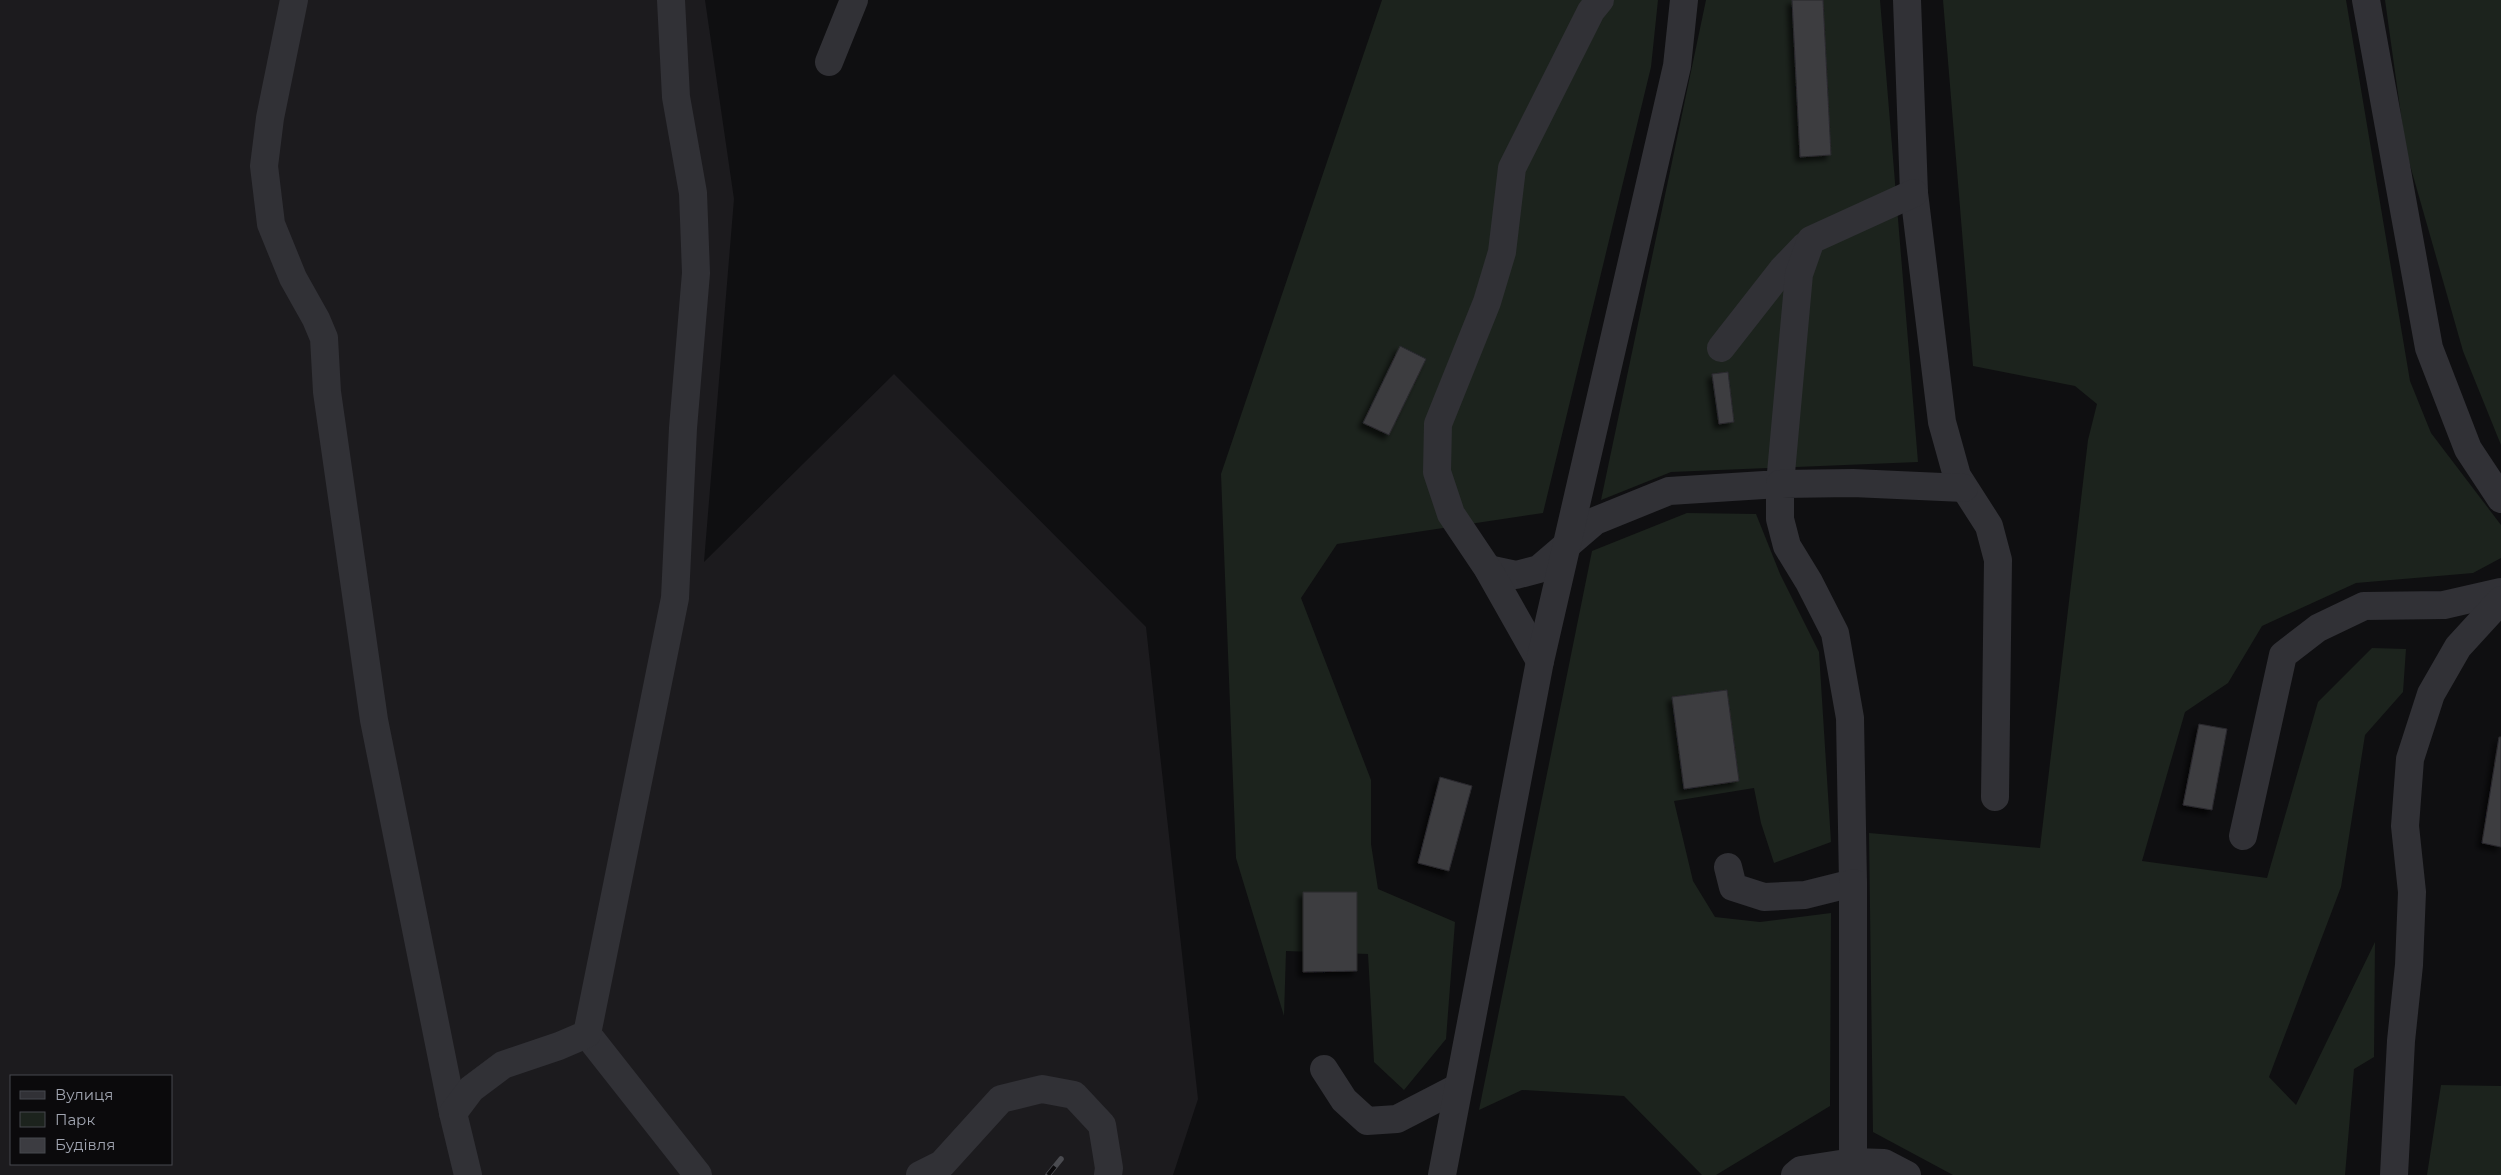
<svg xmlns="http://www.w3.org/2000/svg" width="2501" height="1175" font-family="Montserrat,sans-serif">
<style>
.built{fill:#1c1b1e;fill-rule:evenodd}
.green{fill:#1c231d}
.building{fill:#3c3c41;stroke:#2a292d;filter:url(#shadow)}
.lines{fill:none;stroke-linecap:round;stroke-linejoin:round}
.minor{stroke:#313136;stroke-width:28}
.rail-casing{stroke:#4a4b50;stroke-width:5.5}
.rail{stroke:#0b0a0c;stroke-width:4;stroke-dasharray:11;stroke-linecap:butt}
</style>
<defs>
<filter id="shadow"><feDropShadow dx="-4.5" dy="4.5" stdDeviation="2.5" flood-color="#0009"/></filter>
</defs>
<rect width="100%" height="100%" fill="#0f0f11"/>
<path class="built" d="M0,0H705L734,199L704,562L894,374L1146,627L1198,1099L1173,1175H0ZM11,1076H171V1164H11Z"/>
<g class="green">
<path d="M1382,0H1658L1651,67L1543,513L1337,544L1301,598L1371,780V844L1378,889L1455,922L1446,1039L1404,1090L1374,1062L1368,954L1286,951L1284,1016L1236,858L1221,474Z"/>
<path d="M1706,0H1880L1918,462L1671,472L1601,500Z"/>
<path d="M1943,0H2346L2410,381L2431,433L2501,525V558L2473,573L2356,583L2262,626L2228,683L2185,712L2142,861L2267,878L2318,702L2372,648L2406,649L2403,692L2365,735L2341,887L2269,1077L2296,1105L2375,942L2374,1057L2354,1069L2345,1175H1953L1873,1132L1869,833L2040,848L2088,440L2097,404L2075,386L1973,366Z"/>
<path d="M2385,0H2501V445L2463,351L2406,151Z"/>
<path d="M1687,513L1756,514L1780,574L1819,652L1831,842L1774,863L1761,823L1754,788L1674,801L1693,881L1715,917L1760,922L1831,913L1830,1106L1716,1175H1702L1624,1096L1522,1090L1479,1110L1592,551Z"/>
<path d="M2441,1085L2501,1086V1175H2427Z"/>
</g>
<g class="building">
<path d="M1792,0H1823L1831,155L1800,157Z"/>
<path d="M1400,346L1426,359L1389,435L1363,423Z"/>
<path d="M1728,372L1734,422L1719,424L1712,374Z"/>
<path d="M1727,690L1739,781L1684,789L1672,697Z"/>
<path d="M2199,724L2227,729L2212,810L2183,805Z"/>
<path d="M2499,737H2501V847L2482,843Z"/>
<path d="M1440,777L1472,786L1449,871L1418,863Z"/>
<path d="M1303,892H1357V971L1303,972Z"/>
</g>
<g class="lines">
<g class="minor">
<path d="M294,0L270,118L264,166L271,224L293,278L316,319L324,338L327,392L374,720L453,1113"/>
<path d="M1907,0L1914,193L1942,422L1957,476L1989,526L1998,560L1995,797"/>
<path d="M2366,0L2429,348L2468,449L2501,499"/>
<path d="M829,62L854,0"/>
<path d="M1721,348L1782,270L1805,246"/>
<path d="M1488,569L1516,575L1539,569L1595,521L1669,491L1780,484L1799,274L1811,240L1914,193"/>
<path d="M1540,661L1488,569L1451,514L1437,472L1438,424L1487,302L1502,252L1512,168L1591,11L1600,0"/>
<path d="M2243,836L2283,655L2318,628L2364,606L2444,605L2501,592"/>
<path d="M1728,867L1733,887L1764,897L1805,895L1853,883L1850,718L1835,633L1809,582L1787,546L1780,519V484L1853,483L1964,488"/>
<path d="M587,1034L698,1175"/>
<path d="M1324,1069L1344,1100L1367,1121L1397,1119L1457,1088"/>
<path d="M468,1175L453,1113L471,1089L503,1065L559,1046L587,1034L675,598L683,428L696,273L693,193L676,97L671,0"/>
<path d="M920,1175L942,1164L1001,1099L1042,1089L1074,1095L1102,1125L1109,1168L1108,1175"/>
<path d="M1442,1175L1540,661L1677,66L1684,0"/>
<path d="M1795,1175L1801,1170L1853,1162L1884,1163L1907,1175"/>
<path d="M1853,1175V883"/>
<path d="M2394,1175L2401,1041L2409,965L2412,892L2405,826L2410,759L2431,694L2458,647L2501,600"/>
</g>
<defs>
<path id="rail" d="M1048,1175L1061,1159"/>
</defs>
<use href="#rail" class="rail-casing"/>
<use href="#rail" class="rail"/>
</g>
<rect x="10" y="1075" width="162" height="90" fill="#0b0a0c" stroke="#47484e"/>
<rect x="20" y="1091" width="25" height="8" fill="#313136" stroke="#47484e"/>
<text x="55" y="1100" font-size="15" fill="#a1a5b1">Вулиця</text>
<rect x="20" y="1112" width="25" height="15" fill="#1c231d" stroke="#47484e"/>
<text x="55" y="1125" font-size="15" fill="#a1a5b1">Парк</text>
<rect x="20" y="1138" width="25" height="15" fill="#3c3c41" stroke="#47484e"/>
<text x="55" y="1150" font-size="15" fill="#a1a5b1">Будівля</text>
</svg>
